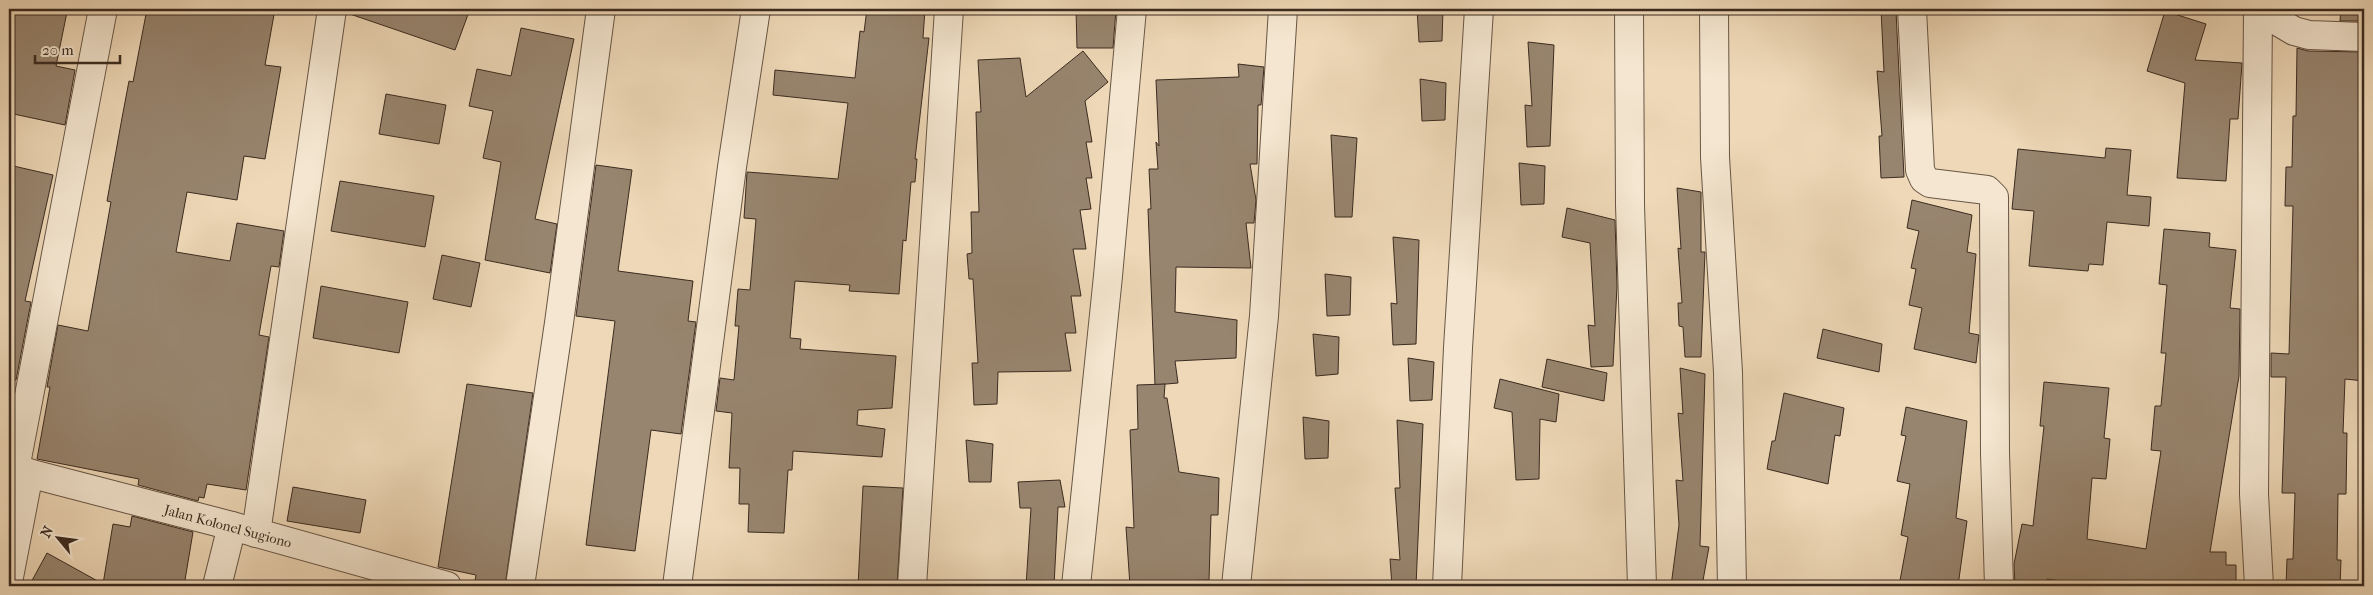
<svg xmlns="http://www.w3.org/2000/svg" width="2373" height="595" font-family="'IM FELL French Canon',serif">
<style>
.building{fill:#98856f;stroke:#3b2b20}
.lines{fill:none;stroke-linecap:round;stroke-linejoin:round}
.minor-casing{stroke:#685646;stroke-width:30}
.minor{stroke:#f4e6d0;stroke-width:28}
.labels{text-anchor:middle;stroke-width:4;stroke-linejoin:round;paint-order:stroke}
.street-label{font-size:14px;fill:#3b2b20;stroke:#f4e6d0}
</style>
<rect width="100%" height="100%" fill="#eed8b7"/>
<filter id="stains"><feTurbulence type="fractalNoise" baseFrequency=".004" numOctaves="4"/><feColorMatrix values="0 0 0 0 .2 0 0 0 0 .09 0 0 0 0 .02 0 0 0 .5 -.17"/></filter>
<radialGradient id="worn" r=".72"><stop offset=".6" stop-color="#630" stop-opacity="0"/><stop offset="1" stop-color="#630" stop-opacity=".3"/></radialGradient>
<g class="building">
<path d="M14,9H50L67,12L56,66L75,70L65,125L9,113V35Z"/>
<path d="M147,9H275L265,65L281,67L265,159L244,156L237,200L187,192L176,252L230,261L237,223L284,231L279,267L271,266L259,335L269,337L246,490L207,484L204,498L199,497L198,501L138,485L139,479L37,459L50,387H47L58,325L88,331L111,202L107,201L122,118L129,81L133,82Z"/>
<path d="M347,9H470L455,50L347,13Z"/>
<path d="M867,9H925L923,38H929L915,159H917L915,182H911L906,241L903,240L899,294L849,291L850,285L795,281L790,338L801,339L800,349L896,356L892,408L858,410L857,425L885,429L882,457L793,451L792,470H788L784,533L748,532L749,504H739L740,468H729L732,413L716,411L720,378L734,380L739,326H735L738,289L750,290L756,219L744,218L747,172L838,179L848,103L773,95L775,70L855,78L860,31L864,32Z"/>
<path d="M1076,9H1116L1113,48H1077Z"/>
<path d="M1417,9H1443L1442,41L1419,42Z"/>
<path d="M1881,9L1896,11L1904,177L1881,178L1879,136H1882L1877,71L1884,72Z"/>
<path d="M2341,9H2364V21H2340Z"/>
<path d="M2165,11L2206,24L2195,60L2242,63L2238,119H2230L2226,181L2177,178L2185,83L2147,71Z"/>
<path d="M521,28L574,39L535,219L557,224L550,273L485,260L501,162L483,158L493,111L469,106L477,69L511,76Z"/>
<path d="M1528,42L1554,45L1550,146L1527,147L1525,105L1532,106Z"/>
<path d="M2297,48L2308,51L2364,52V381L2345,379L2343,433H2347L2346,494H2338L2337,560H2341L2340,586H2286L2287,559H2293L2295,493H2282L2286,377H2271V353L2289,354L2293,206H2285L2286,167H2292L2293,116H2296Z"/>
<path d="M1083,51L1108,82L1085,101L1092,142H1086L1092,178H1086L1091,209L1080,210L1086,249H1073L1081,296H1071L1076,333H1065L1071,371L998,372L997,404L974,405L972,363H978L973,279H969L967,254L972,253L971,212H979L976,112H981L978,60L1020,58L1026,97Z"/>
<path d="M1238,64L1264,67L1261,105H1258L1257,164H1250L1256,200L1254,223H1246L1251,268L1176,267L1175,312L1237,320L1236,358L1175,361L1178,383L1155,385L1148,209H1151L1149,169H1158L1156,142L1159,146L1156,80L1239,77Z"/>
<path d="M1420,79L1446,83L1445,120L1422,121Z"/>
<path d="M386,94L446,105L439,144L379,134Z"/>
<path d="M1331,135L1357,138L1352,217H1335Z"/>
<path d="M2106,148L2131,150L2127,195L2151,197L2149,226L2107,222L2103,265L2089,264L2088,271L2029,266L2034,211L2012,209L2018,149L2105,158Z"/>
<path d="M1519,163L1545,166L1544,204L1521,205Z"/>
<path d="M9,165L53,175L25,301L31,302L16,380L9,379Z"/>
<path d="M596,165L632,170L618,271L693,281L688,321L696,322L681,434L651,430L635,551L586,545L615,321L576,316Z"/>
<path d="M340,181L434,196L425,247L331,231Z"/>
<path d="M1677,188L1701,192V252H1705L1701,357H1685L1683,327L1679,326L1678,303H1682L1678,248L1681,249Z"/>
<path d="M1912,200L1972,215L1967,252L1976,254L1969,333L1979,335L1976,363L1914,349L1922,308L1909,305L1916,269L1911,268L1919,231L1907,228Z"/>
<path d="M1567,208L1615,220L1617,286L1613,366L1591,367L1588,325L1595,326L1590,243L1562,237Z"/>
<path d="M2164,229L2210,233L2209,247L2236,250L2230,308L2240,309L2239,376L2210,552H2226V565H2236V586H2094L2047,579L2046,586H2015L2014,564L2022,524L2033,526L2044,426H2040L2044,382L2109,388L2104,438L2110,439L2106,479L2092,478L2087,539L2146,549L2161,451L2151,450L2155,406H2161L2166,353H2161L2167,285L2159,284Z"/>
<path d="M1393,237L1419,240L1416,344L1393,345L1391,303L1397,304Z"/>
<path d="M442,255L480,263L471,307L433,299Z"/>
<path d="M1325,274L1351,277L1350,315L1327,316Z"/>
<path d="M321,286L408,302L399,353L313,338Z"/>
<path d="M1823,329L1882,344L1879,372L1817,358Z"/>
<path d="M1313,334L1339,337L1338,374L1316,376Z"/>
<path d="M1408,358L1434,362L1432,400L1410,401Z"/>
<path d="M1547,359L1607,373L1604,401L1542,387Z"/>
<path d="M1680,368L1705,374L1700,546L1709,547L1702,586H1671L1679,525L1676,480L1683,481L1678,413L1683,414Z"/>
<path d="M1500,379L1559,394L1556,422L1540,419L1539,479L1516,480L1512,412L1494,408Z"/>
<path d="M467,384L533,393L505,586L475,581L476,575L438,567Z"/>
<path d="M1165,384L1164,398H1167L1179,472L1219,478L1218,515H1211L1209,580L1153,582V586H1130L1126,527L1134,528L1130,430L1138,429L1137,385Z"/>
<path d="M1784,393L1844,408L1840,436L1835,435L1828,484L1767,469L1772,441H1775Z"/>
<path d="M1906,407L1967,421L1956,518L1967,521L1958,586H1899L1908,537L1901,535L1910,484L1897,481L1906,436L1901,435Z"/>
<path d="M1303,417L1329,421L1328,458L1305,459Z"/>
<path d="M1397,420L1423,424L1416,586H1392L1390,559L1400,560L1395,488H1400Z"/>
<path d="M966,440L993,444L991,482H969Z"/>
<path d="M1060,480L1065,507H1058L1054,586H1026L1031,508H1020L1018,482Z"/>
<path d="M863,486L903,488L897,586H858Z"/>
<path d="M293,487L366,500L360,533L287,521Z"/>
<path d="M132,516L193,532L184,586L103,584L113,524L130,527Z"/>
<path d="M47,553L103,584L107,586H29Z"/>
</g>
<g class="lines">
<defs>
<g id="minor">
<path d="M1629,9L1630,205L1642,586"/>
<path d="M1714,9L1715,157L1728,372L1732,586"/>
<path d="M1912,9L1920,170L1924,179L1930,183L1987,190L1994,197L1995,453L1999,586"/>
<path d="M2257,9L2294,31L2309,35L2364,37"/>
<path d="M2258,9L2254,494L2259,586"/>
<path d="M9,468L232,526L447,586"/>
<path d="M15,469L103,9"/>
<path d="M256,533L332,9"/>
<path d="M9,577L29,473"/>
<path d="M217,586L232,526"/>
<path d="M520,586L559,323L601,9"/>
<path d="M677,586L732,167L756,9"/>
<path d="M912,586L949,9"/>
<path d="M1076,586L1108,276L1132,9"/>
<path d="M1236,586L1264,316L1283,9"/>
<path d="M1447,586L1458,348L1479,9"/>
</g>
</defs>
<use href="#minor" class="minor-casing"/>
<use href="#minor" class="minor"/>
</g>
<g class="labels">
<g class="street-label">
<text transform="translate(228 526) rotate(15)" y="5">Jalan Kolonel Sugiono</text>
</g>
</g>
<rect width="2373" height="595" fill="none" stroke="#eed8b7" stroke-width="30"/>
<rect x="10" y="10" width="2353" height="575" fill="none" stroke="#3b2b20" stroke-width="2.5"/>
<rect x="15" y="15" width="2343" height="565" fill="none" stroke="#3b2b20"/>
<g transform="translate(58 538) rotate(299)" stroke="#f4e6d0" stroke-width="4" paint-order="stroke">
<path d="M0-4L9 19L0 12L-9 19Z" fill="#3b2b20"/>
<text y="-8" font-size="14" font-weight="bold" text-anchor="middle" fill="#3b2b20">N</text>
</g>
<path d="M35 55v8h85v-8" fill="none" stroke="#3b2b20" stroke-width="2.5"/>
<text x="42" y="55" font-size="15" fill="#3b2b20" stroke="#f4e6d0" stroke-width="4" paint-order="stroke">20 m</text>
<rect width="100%" height="100%" filter="url(#stains)"/>
<rect width="100%" height="100%" fill="url(#worn)"/>
</svg>
